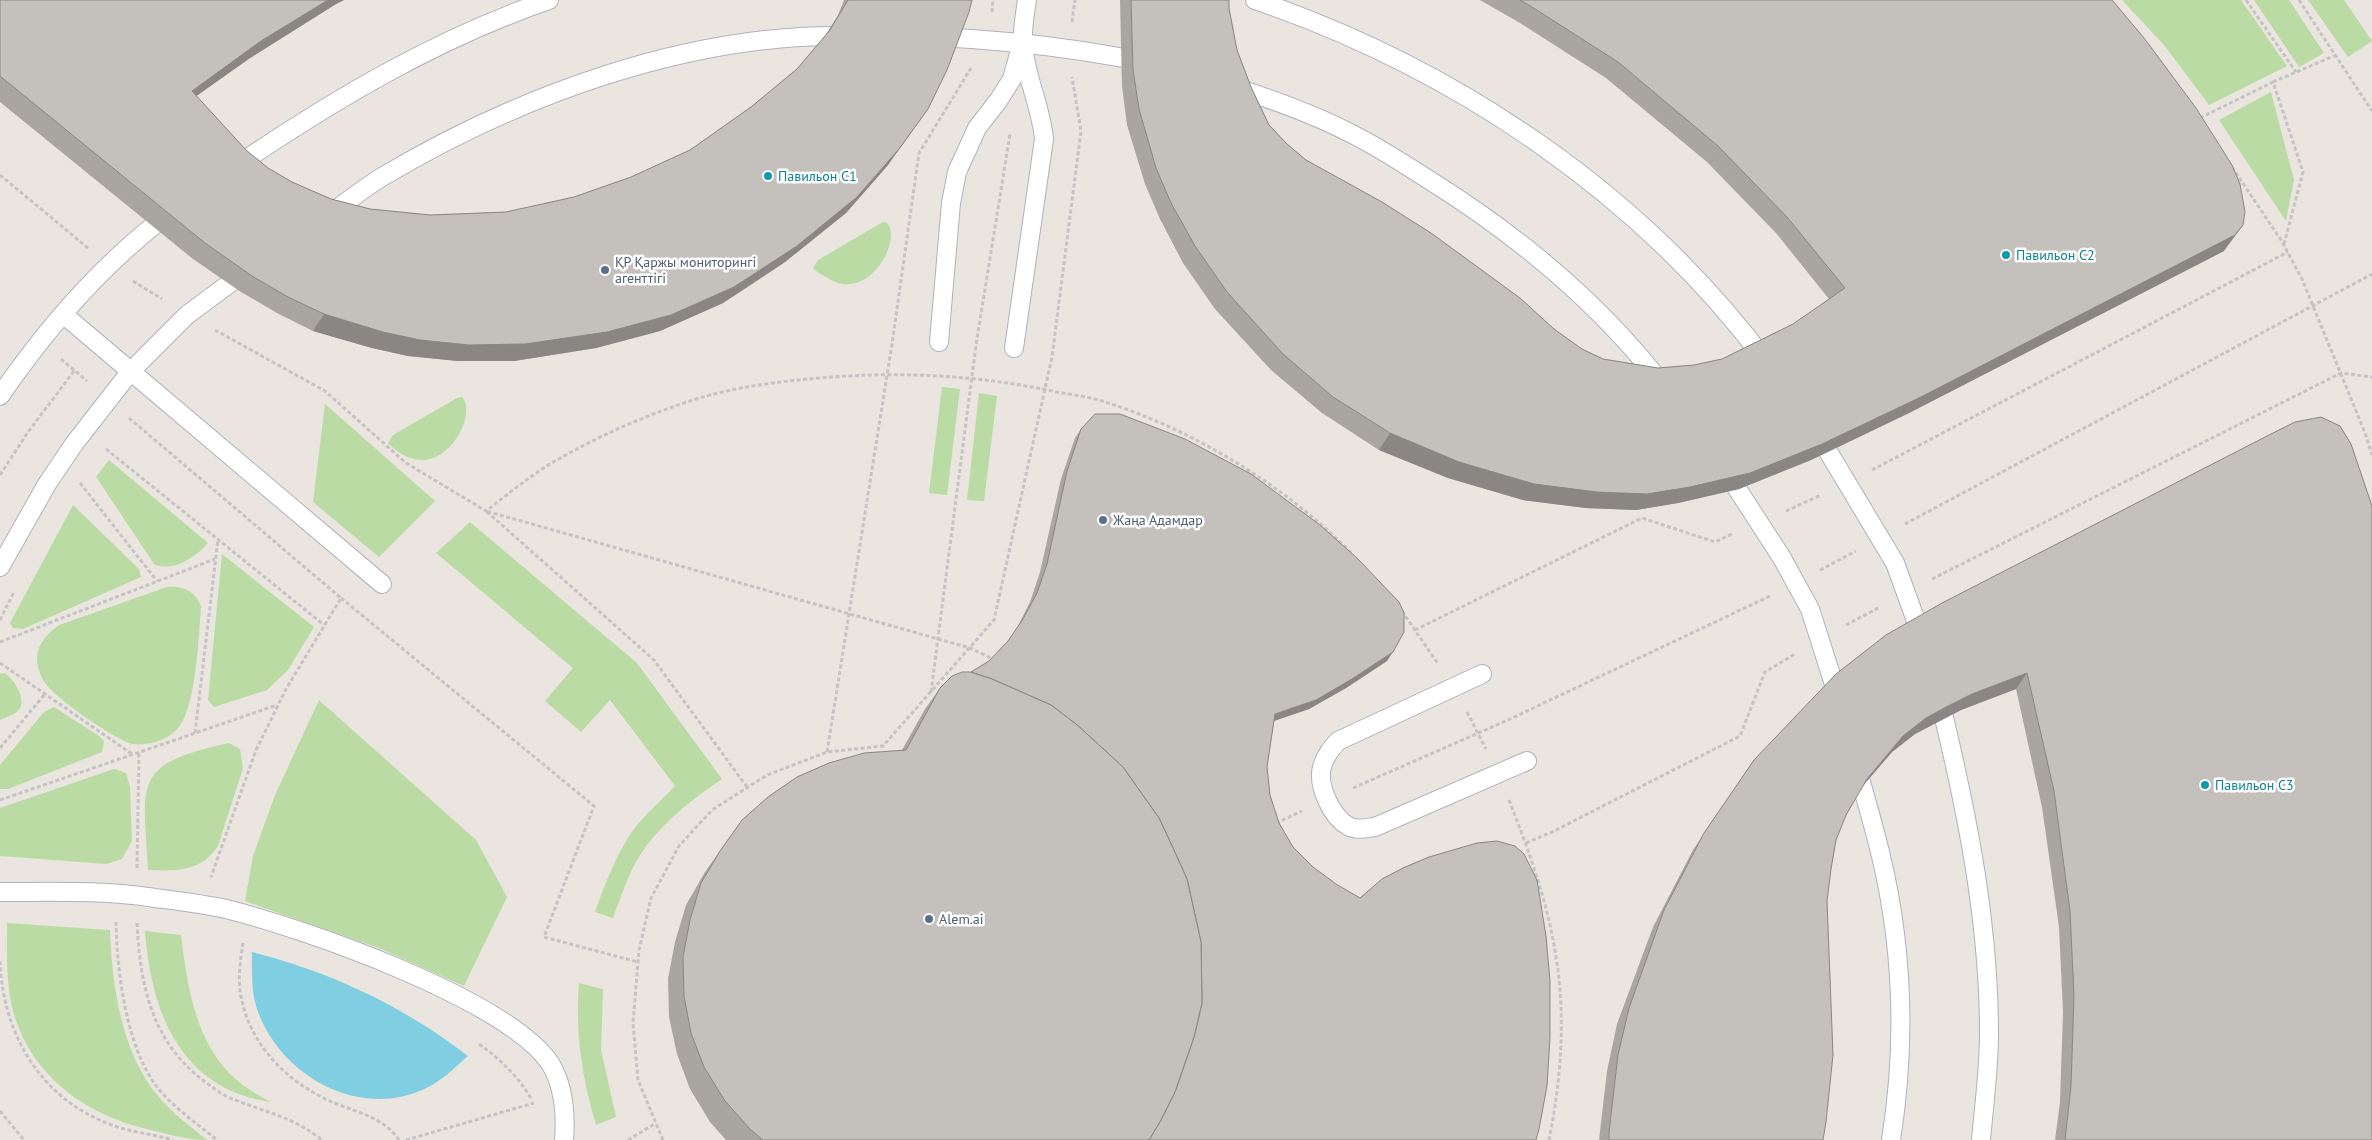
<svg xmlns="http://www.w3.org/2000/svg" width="2372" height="1140" font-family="'PT Sans',sans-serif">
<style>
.green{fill:#badba3}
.water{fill:#7fcee1}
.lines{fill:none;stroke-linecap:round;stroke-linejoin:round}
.service-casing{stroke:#b0b2ba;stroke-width:20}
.path{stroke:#c4c4c4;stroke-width:3;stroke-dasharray:4 2.5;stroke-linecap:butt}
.service{stroke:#fff;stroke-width:18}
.wall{fill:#a9a5a1}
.shaded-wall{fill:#898683}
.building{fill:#c4c0bb;stroke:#898683}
.culture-dot{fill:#0f9aa8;stroke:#fff;stroke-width:2}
.service-dot{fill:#5c6f8a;stroke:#fff;stroke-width:2}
.labels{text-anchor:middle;stroke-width:5;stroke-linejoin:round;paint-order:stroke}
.culture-label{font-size:14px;fill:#0d838f;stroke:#fff;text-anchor:start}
.service-label{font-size:14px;fill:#4e5e75;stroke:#fff;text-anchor:start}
</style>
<rect width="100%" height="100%" fill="#ebe5e0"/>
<g class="green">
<path d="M2122,0H2241L2287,66L2209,105L2164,45Z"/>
<path d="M2254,0H2289L2324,53L2299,67Z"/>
<path d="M2308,0H2344L2372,41L2348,57Z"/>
<path d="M2271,92L2294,180L2286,221L2219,120Z"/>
<path d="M883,222H886C904,237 870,303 829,279C823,275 817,273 813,268L818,260Z"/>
<path d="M942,387L960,389L947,495L929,493Z"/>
<path d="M979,393L997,396L984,501L967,500Z"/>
<path d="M462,397C480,416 437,494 388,443L393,435L457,398Z"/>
<path d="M325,404L435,501L379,557L313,502Z"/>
<path d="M109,460L208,543C196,557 172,573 154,564L96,477Z"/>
<path d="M73,505L139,569L141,577L23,629L13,628L10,623Z"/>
<path d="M470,522L637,663L722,779C694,798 668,818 647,845C631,865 622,894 613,918L595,912C604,886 614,861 628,838C640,818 659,803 675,786L610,700L581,732L545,701L573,668L436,553Z"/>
<path d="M222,554L314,627L288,670L267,690L214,707L208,700Z"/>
<path d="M167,587C183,586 194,590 201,606C199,634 196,709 178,728C168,740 149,746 133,744C118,742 54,697 46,684C41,678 37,667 37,659C37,644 48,633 59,625Z"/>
<path d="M5,673C13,679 26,697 20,708C17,714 6,717 0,720V674Z"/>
<path d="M319,700L476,840L507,897L464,986L379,948L245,901L253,856L275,795Z"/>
<path d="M54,707L99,736L104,741L102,752L8,789H0V765L44,712Z"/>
<path d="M229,743L240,749L243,768L218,846C200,872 177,871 148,870C143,781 132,764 229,743Z"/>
<path d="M114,769L126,773L130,787L132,841L122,859L106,864L0,856V808Z"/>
<path d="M7,923L110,930C112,985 121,1052 158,1096C172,1113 190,1126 207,1140C186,1140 168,1134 147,1129C82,1114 25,1071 11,1002C6,976 7,949 7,923Z"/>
<path d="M145,931L181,935C187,983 194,1037 230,1074C242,1086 256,1094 271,1102C180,1089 151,1012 145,931Z"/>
<path d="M579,983L603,989L601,1050L616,1117L596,1125C582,1077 575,1033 579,983Z"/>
</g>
<path class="water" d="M252,952C331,972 403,1006 468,1056C454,1068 440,1083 422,1090C356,1119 279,1074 257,1009C251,991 252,971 252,952Z"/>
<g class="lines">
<defs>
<g id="service">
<path d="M1255,0C1454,68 1641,193 1767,363"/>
<path d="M937,37C1007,40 1075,48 1144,62"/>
<path d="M1231,86C1271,99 1311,113 1348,132C1375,145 1401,162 1426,178C1516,234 1597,300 1662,384"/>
<path d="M233,168C332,101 435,39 549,0"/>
<path d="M326,216C345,204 362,189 382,177C518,96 688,33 848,36"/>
<path d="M63,314L382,584"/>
<path d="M939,342L951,203L957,172L977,128L998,101L1012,79L1021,47"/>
<path d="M1014,348L1044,139C1041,106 1025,76 1023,43C1022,29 1025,14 1027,0"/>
<path d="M0,396C48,326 103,263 171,212"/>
<path d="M1817,433L1895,563L1923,640"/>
<path d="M1725,470L1782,558L1810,609L1839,700"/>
<path d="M0,567L47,484L74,444L130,372L187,315L249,269"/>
<path d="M1482,674L1338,741C1331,749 1325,756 1322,767C1317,786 1332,817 1348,826C1357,831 1366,828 1375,827L1527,761"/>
<path d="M1939,697C1966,807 1989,919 1989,1034C1989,1069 1984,1105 1981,1140"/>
<path d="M1856,764C1864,793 1873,823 1880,852C1903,946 1906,1045 1891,1140"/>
<path d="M0,892C51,892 104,890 155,898C178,901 203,904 226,909C303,928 506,999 550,1063C564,1086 566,1114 564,1140"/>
</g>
</defs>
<use href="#service" class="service-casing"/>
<g class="path">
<path d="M2246,0L2296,72"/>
<path d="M2299,0L2372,111"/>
<path d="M992,12L993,0"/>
<path d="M1072,22L1075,0"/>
<path d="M2273,82L2336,55"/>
<path d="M2200,118L2273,82L2303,172L2284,244"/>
<path d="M2232,167L2281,240L2302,279L2365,433L2372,455"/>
<path d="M0,175L88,248"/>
<path d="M133,281L162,299"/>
<path d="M215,330L325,391L406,463L486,511C508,494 531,475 555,461C595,438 637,419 681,404C726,388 773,382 820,378C900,371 978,375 1057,392C1074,395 1092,397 1108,403C1194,430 1290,489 1352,554"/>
<path d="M61,359L87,381"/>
<path d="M129,418L341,598L286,689L256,750L211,877"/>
<path d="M106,449L324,625"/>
<path d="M1872,470L2288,252"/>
<path d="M0,475L28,432L74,371"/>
<path d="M80,483L157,581"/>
<path d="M1786,511L1821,495"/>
<path d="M1905,524L2372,274"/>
<path d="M1820,570L1856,551"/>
<path d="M1932,579L2341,373L2372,377"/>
<path d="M341,598L594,806L544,937L638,962"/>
<path d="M1402,611L1438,664"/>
<path d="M0,620L14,592"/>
<path d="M1846,625L1880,607"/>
<path d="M1415,630L1642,518L1715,542L1732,534"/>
<path d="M0,642L215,559"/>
<path d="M0,663L132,754"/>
<path d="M931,692L976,345L1010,134"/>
<path d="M1467,712L1486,749"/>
<path d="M195,733L218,539"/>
<path d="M0,748L45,694"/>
<path d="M827,752L892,344L919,153L971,68"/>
<path d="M747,787L654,660L486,511L970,648L995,660"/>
<path d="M1353,788L1508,720L1770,596"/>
<path d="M0,800L277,705"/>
<path d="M1509,800C1529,851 1548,903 1556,957C1566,1018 1561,1080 1549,1140"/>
<path d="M1276,823L1302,811"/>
<path d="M1526,843L1552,832L1740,736L1765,672L1795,654"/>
<path d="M137,868L139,752"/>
<path d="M116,922C117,972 126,1046 157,1087C174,1108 196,1123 217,1140"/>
<path d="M137,923C140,986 152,1042 204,1081C212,1087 221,1094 230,1098C262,1111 294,1117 322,1140"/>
<path d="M243,943C240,962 237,983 242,1001C252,1047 288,1082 330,1101C354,1112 383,1116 399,1140"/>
<path d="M0,961C3,1039 45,1105 121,1128C138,1133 156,1135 173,1140"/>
<path d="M479,1044C501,1060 518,1076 532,1100"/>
<path d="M0,1111L24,1140"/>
<path d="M406,1140L534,1103"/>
<path d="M628,1140L656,1123"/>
<path d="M663,1140L638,1080L633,1023L639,950L651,898L679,846L712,810L767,775L827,752L883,746L994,620L1052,357L1081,131L1072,77"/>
</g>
<use href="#service" class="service"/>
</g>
<g class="wall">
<path d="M0,0H344L336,4L250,58L196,96L246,150L268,168L292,182L331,199L370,209L430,215L506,212L574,197L631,177L690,150L751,107L797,69L825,36L838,15L844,0H972L888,165L846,213L785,262L723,303L660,331L596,348L514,361H458L408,356L372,348L313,331L277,313L241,292L193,259L0,102Z"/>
<path d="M1120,0H1229V8L1237,50L1251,87L1269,125L1287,144L1306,160L1582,349L1603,359L1658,368L1694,365L1722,359L1793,324L1829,299L1776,233L1707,162L1606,78L1520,23L1480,0H2112L2224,251L1909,413L1811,460L1739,489L1678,503L1636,510L1586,508L1523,500L1448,478L1379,450L1322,413L1271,370L1215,309L1183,263L1160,219L1145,184L1127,125L1122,86Z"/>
<path d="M1081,429L1387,661L1346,688L1309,709L1274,721L1267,767L1270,795L1279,823L1293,847L1536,1140H726L710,1122L690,1089L677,1054L669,1017L668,979L675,942L686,905L705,872L742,820L902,750L925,709L940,688L971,672L989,661L1008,641L1017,628L1030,602L1040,572L1061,479L1075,438Z"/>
<path d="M2372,506V1140H2055L2060,1102L2063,1012L2059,927L2042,807L2016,689L1961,710L1915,734L1892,752L1862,787L1846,815L1836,840L1831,869L1827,901L1823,1140H1599L1607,1071L1617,1024L1653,927L1693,850L1754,760Z"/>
</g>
<g class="shaded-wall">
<path d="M328,0H344L336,4L250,58L181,107L192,91L261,41Z"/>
<path d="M928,109L888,165L846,213L785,262L723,303L660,331L596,348L514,361H458L408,356L372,348L313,331L324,314Z"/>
<path d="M2243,225L2224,251L1909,413L1811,460L1739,489L1678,503L1636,510L1586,508L1523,500L1448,478L1379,450L1390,433L1822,444Z"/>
<path d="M1393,652L1387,661L1346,688L1309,709L1268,723L1275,714Z"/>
<path d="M2027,673L2016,689L1961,710L1915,734L1892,752L1855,795L1867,779L1903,736L1926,718L1972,694Z"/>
</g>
<g class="building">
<path d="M0,0H328L261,41L192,91L246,150L268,168L292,182L331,199L370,209L430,215L506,212L574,197L631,177L690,150L751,107L797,69L830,30L848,0H972L969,12L947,70L928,109L899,149L857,197L797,246L734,287L671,315L607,332L525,344L469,345L420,340L383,332L324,314L288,297L252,276L205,243L0,76Z"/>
<path d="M1131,0H1229V8L1237,50L1251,87L1269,125L1287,144L1306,160L1382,202L1431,233L1520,298L1554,329L1582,349L1603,359L1658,368L1694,365L1722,359L1793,324L1845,288L1787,217L1718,146L1618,62L1532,7L1520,0H2112L2144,38L2196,108L2232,165L2240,184L2245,212L2243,225L2235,235L1921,397L1822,444L1750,473L1690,487L1647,494L1597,492L1534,484L1459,462L1390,433L1333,397L1283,354L1227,292L1195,246L1171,203L1156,168L1139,109L1133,70Z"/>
<path d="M1095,414H1120L1185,439L1251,474L1320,525L1358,559L1399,602L1404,613V632L1393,652L1352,679L1316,700L1275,714L1267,767L1270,795L1279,823L1293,847L1313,867L1336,884L1360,898L1382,879L1403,868L1429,857L1477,843L1497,841L1515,846L1524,854L1537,880L1546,936L1550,981V1037L1547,1086L1539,1129L1536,1140H1149L1161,1120L1175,1092L1194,1037L1202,1003L1201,942L1187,879L1173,848L1159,818L1123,767L1076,724L1051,705L992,679L971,672L989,661L1008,641L1023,619L1037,593L1047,564L1067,471L1081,429Z"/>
<path d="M2321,417L2340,426L2351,444L2372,506V1140H2065L2071,1086L2074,996L2070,911L2054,791L2027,673L1972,694L1948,706L1926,718L1903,736L1867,779L1846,815L1836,840L1831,869L1827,901L1833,1055L1826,1122L1823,1140H1609V1132L1618,1055L1629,1008L1664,910L1704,833L1754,760L1836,674L1886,635L1942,603L2267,436L2295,422Z"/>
<path d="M962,672H970L992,679L1051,705L1076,724L1123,767L1159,818L1173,848L1187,879L1201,942L1202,1003L1194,1037L1175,1092L1161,1120L1149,1140H763L750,1129L725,1101L704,1067L691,1033L684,996L683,957L690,920L701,883L720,851L742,820L768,797L797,777L829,763L864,753L906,750L940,688L952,676Z"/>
</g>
<g class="culture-dot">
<circle cx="768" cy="176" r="5"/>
<circle cx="2006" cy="255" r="5"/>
<circle cx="2205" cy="785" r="5"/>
</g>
<g class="service-dot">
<circle cx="605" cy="270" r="5"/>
<circle cx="1103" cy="520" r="5"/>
<circle cx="929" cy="919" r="5"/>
</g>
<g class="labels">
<g class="culture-label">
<text x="778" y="181">Павильон С1</text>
<text x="2016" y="260">Павильон С2</text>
<text x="2215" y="790">Павильон С3</text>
</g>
<g class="service-label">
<text x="615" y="267">ҚР Қаржы мониторингі<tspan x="615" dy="16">агенттігі</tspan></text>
<text x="1113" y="525">Жаңа Адамдар</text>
<text x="939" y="924">Alem.ai</text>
</g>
</g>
</svg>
